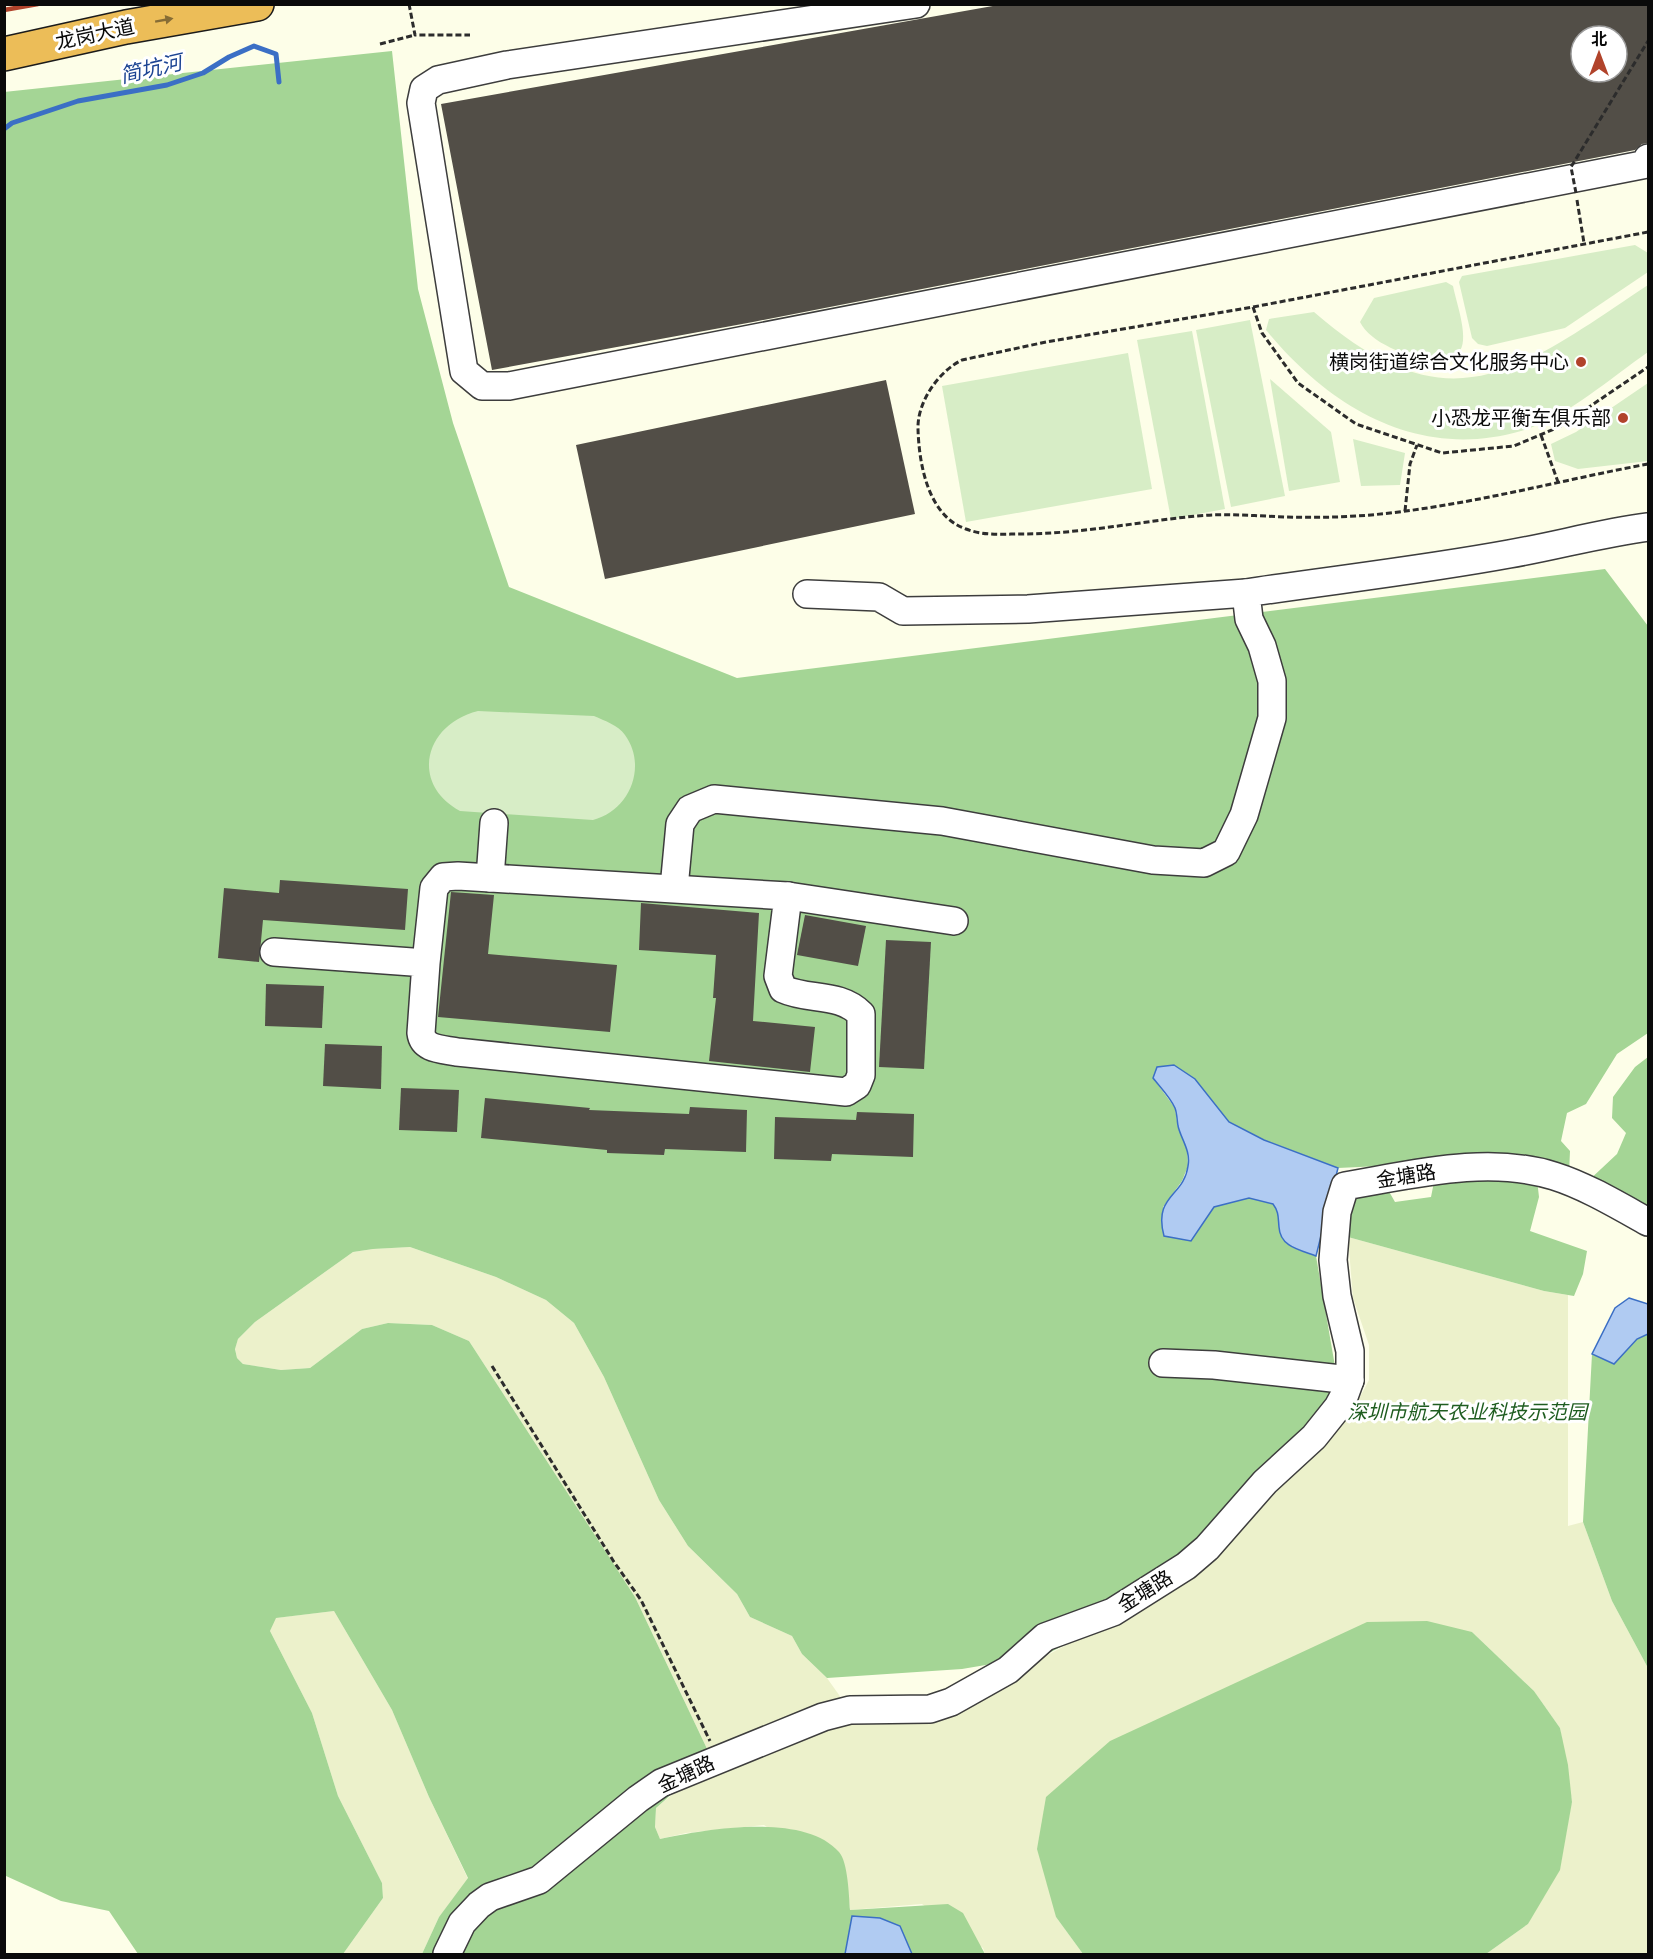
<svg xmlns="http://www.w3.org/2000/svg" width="1653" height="1959" font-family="'Source Serif 4','Noto Sans SC',serif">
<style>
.farmland{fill:#ecf1cb}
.forest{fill:#a4d595}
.pitch{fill:#d7edc6}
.water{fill:#b0cbf2;stroke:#3b6fc5;stroke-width:1.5}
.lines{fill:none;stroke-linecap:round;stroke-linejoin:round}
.stream{stroke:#3b6fc5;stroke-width:5}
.building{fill:#524e47;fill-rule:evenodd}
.minor-casing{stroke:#3d3d3d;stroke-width:30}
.highway-casing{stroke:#1b1b1b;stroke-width:36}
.path{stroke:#2c2c2c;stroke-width:3;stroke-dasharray:6 3;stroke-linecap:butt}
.minor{stroke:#fff;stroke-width:27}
.highway{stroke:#ecbd58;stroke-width:33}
.rail{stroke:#b1432b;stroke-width:4.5}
.path-bridge{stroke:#2c2c2c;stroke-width:3;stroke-dasharray:6 3;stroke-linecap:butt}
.oneway{fill:#866c35}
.poi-dot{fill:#b1432b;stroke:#fff;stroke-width:2}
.labels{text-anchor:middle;stroke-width:6;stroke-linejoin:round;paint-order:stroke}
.street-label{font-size:20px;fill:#0a0a0a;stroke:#fff}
.poi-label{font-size:20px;fill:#0a0a0a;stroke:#fff;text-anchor:end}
.park-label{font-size:20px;font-style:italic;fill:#1f5d20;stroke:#fff}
.water-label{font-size:21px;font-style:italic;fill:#1c4493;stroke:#fff}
</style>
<rect width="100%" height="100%" fill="#fdfee8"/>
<g class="farmland">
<path d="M1348,1237L1544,1291L1568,1295V1526L1583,1522L1612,1601L1648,1668V1954H1486L1528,1924L1572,1802L1560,1728L1534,1691L1472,1632L1056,1917L1083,1954H985L983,1948L922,1904L850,1910L847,1880L764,1825L686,1833L660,1839L655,1827L656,1808L673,1794L682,1779L709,1753L635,1597L469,1341L432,1325L388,1323L362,1329L310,1368L281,1370L243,1364L237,1358L235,1348L238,1339L255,1322L353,1252L373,1249L410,1247L496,1277L546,1300L574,1323L604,1377L659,1500L688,1546L737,1594L750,1617L792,1636L802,1654L827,1678L854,1716L944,1710L1121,1616L1264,1505L1352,1412L1369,1380V1345L1353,1298Z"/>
<path d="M334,1611L392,1710L429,1797L468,1879L439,1917L422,1954H343L383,1898L382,1883L338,1796L312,1713L270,1631L275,1618Z"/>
</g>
<g class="forest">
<path d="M392,51L418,289L453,423L509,587L737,678L1605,569L1648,626V1033L1617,1054L1586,1104L1567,1113L1561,1141L1570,1151L1569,1173L1422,1164L1338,1168L1264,1140L1229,1122L1214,1105L1153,1078L1175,1108L1178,1128L1187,1147L1188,1166L1182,1181L1163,1207L1191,1241L1214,1207L1249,1198L1273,1204C1279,1212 1278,1217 1279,1227C1280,1247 1300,1250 1316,1256L1337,1378L1325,1440L1206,1563L1121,1616L1045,1655L962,1669L827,1678L802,1654L792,1636L750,1617L737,1594L688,1546L659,1500L604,1377L574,1323L546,1300L496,1277L410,1247L373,1249L353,1252L255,1322L238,1339L235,1349L237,1358L243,1364L281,1370L310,1368L362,1329L388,1323L432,1325L469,1341L635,1597L709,1753C691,1771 676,1792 656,1808L655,1827L660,1839C706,1829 804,1812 839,1852C848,1862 849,1896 850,1910L948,1904L963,1913L985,1954H912L900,1926L852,1916L845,1954H422L439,1917L468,1878L429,1797L392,1710L334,1611L276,1618L270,1631L312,1713L338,1796L382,1883L383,1898L343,1954H138L109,1911L61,1901L6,1876L4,1872V92Z"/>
<path d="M1648,1057V1212L1586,1183L1617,1154L1626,1133L1612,1118L1613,1097L1635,1067Z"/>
<path d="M1465,1175L1537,1180L1539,1197L1530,1231L1587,1251L1583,1274L1574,1296L1544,1291L1348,1237L1352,1201L1370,1188H1387L1395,1202L1431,1197L1434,1182Z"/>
<path d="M1648,1334V1668L1612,1601L1583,1522L1592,1354L1614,1364L1637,1339Z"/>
<path d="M1427,1621L1472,1632L1534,1691L1560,1728L1568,1765L1572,1802L1560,1870L1528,1924L1486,1954H1083L1056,1917L1037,1849L1046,1797L1110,1741L1367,1622Z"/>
</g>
<g class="pitch">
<path d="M1635,245L1648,253V272L1565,328L1487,346L1478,344L1472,338L1459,282L1462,276Z"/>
<path d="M1446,282L1453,286C1456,302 1471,342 1458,353C1450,355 1439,359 1430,359C1408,357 1370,343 1360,322L1374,298Z"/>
<path d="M1648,285V352C1611,378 1564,419 1521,431C1418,461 1329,407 1266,330L1269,319L1314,312C1451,431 1520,370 1648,285Z"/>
<path d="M1250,320L1285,496L1231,507L1196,330Z"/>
<path d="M1192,331L1225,509L1171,519L1137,340Z"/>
<path d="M1128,353L1152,489L966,522L942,386Z"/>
<path d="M1270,379L1331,432L1340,482L1289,491Z"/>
<path d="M1648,383V461L1578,469L1555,461L1551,444L1576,432Z"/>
<path d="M1353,439L1405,453L1400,485L1361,486Z"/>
<path d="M478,711L594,716C605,721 618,725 625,735C648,767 629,811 593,820L460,811C409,783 425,724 478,711Z"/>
</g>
<g class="water">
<path d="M1174,1065L1195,1079L1229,1122L1264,1140L1338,1168L1316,1256C1300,1250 1280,1247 1279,1227C1278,1217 1279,1212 1273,1204L1249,1198L1214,1207L1191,1241L1164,1236C1153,1195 1184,1197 1188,1166C1191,1151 1181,1139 1178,1126C1177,1120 1177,1113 1175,1108C1170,1097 1160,1087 1153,1078L1157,1067Z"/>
<path d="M1629,1298L1648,1304V1334L1637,1339L1614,1364L1592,1354L1615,1308Z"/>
<path d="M852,1916L880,1918L900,1926L912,1954H845Z"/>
</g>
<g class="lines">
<path class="stream" d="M4,129L12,123L78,101L167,85L203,73L229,57L254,46L276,54L279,82"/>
</g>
<g class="building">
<path d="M1004,4H1648V143L1642,144L1635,150L753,322L492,370L441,104ZM1581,36H1617V72H1581Z"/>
<path d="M886,380L915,514L605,579L576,445Z"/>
<path d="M280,880L408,889L405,930L263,920L259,962L218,958L224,888L279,893Z"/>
<path d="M451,892L494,895L488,954L617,965L610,1032L438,1017Z"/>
<path d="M641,903L759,913L753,1021L815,1027L810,1072L709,1061L716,998H713L716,955L639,950Z"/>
<path d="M805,915L866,926L858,966L797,955Z"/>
<path d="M886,940L931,942L924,1069L879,1067Z"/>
<path d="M266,984L324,986L322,1028L265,1026Z"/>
<path d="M325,1044L382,1046L381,1089L323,1086Z"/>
<path d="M401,1088L459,1090L457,1132L399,1130Z"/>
<path d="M485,1098L590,1108L589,1110L689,1114L690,1107L747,1110L746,1152L665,1149L664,1155L607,1153V1150L481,1138Z"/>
<path d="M857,1112L914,1114L913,1157L832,1154L831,1161L774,1159L775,1117L856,1120Z"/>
</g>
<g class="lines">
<defs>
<g id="minor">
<path d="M916,4L507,65L438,80L424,89L421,103L464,371L482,386H509L1647,164L1648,158"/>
<path d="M807,594L879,597L903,611L1028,609L1246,593"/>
<path d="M490,878L494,823"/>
<path d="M674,888L680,824L690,809L714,799L942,821L1153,860L1204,863L1226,852L1244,815L1272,718V681L1262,646L1249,619L1246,593C1333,580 1422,570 1509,554C1556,546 1601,533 1648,527"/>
<path d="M788,896L954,921"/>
<path d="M274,952L426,963L421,1033C423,1050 443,1049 457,1052L846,1092L857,1085L861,1075V1014C839,992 809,1001 783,989L778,976L788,896L458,876L443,877L434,888L426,963"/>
<path d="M1163,1363L1214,1365L1350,1380"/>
<path d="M447,1954L462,1923L479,1905L490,1897L539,1880L638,1799L661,1783L823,1717L850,1710L930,1709L951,1702L1008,1670L1045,1637L1113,1612L1186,1566L1207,1548L1265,1482L1314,1437L1338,1407L1345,1394L1350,1380V1351L1337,1296L1333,1260L1337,1212L1345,1186C1411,1175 1488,1155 1554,1176C1586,1186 1619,1206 1648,1222"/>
</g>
<path id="highway" d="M4,54L126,27L257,4"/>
</defs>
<use href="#minor" class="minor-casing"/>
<use href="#highway" class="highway-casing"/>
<g class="path">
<path d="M409,4L415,35H470"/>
<path d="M380,44L415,35"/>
<path d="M1577,200L1584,243"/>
<path d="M1648,232L1253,307L1046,342L962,360C939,371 917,402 918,429C919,464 928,516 966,529C984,536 1002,534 1020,534C1080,534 1137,522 1196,516C1227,513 1256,516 1286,517C1321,518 1356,517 1390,513C1478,503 1562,480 1648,464"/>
<path d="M1253,307L1262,333L1298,383L1356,424L1442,453L1514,446L1561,426L1648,367"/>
<path d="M1541,435L1558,482"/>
<path d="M1405,511L1410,464L1417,445"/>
<path d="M492,1366L614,1562L641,1600L710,1741"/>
</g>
<use href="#minor" class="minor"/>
<use href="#highway" class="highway"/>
<path class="rail" d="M4,10L38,4"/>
<path class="path-bridge" d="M1576,193L1571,167L1648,41"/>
</g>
<defs><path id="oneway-solid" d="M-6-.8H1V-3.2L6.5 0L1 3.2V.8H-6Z" transform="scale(1.5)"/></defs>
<use class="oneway" href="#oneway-solid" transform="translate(164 20) rotate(-10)"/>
<g class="poi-dot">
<circle cx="1581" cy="362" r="6"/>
<circle cx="1623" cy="418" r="6"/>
</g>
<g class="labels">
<g class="street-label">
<text transform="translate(95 34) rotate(-12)" y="7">龙岗大道</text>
<text transform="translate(1406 1176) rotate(-9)" y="7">金塘路</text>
<text transform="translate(1145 1591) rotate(-32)" y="7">金塘路</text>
<text transform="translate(686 1774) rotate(-25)" y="7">金塘路</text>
</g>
<g class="poi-label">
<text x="1569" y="369">横岗街道综合文化服务中心</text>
<text x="1611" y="425">小恐龙平衡车俱乐部</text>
</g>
<g class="park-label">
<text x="1467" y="1419">深圳市航天农业科技示范园</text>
</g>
<g class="water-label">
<text transform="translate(151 69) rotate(-13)" y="7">简坑河</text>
</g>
</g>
<rect width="1653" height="1959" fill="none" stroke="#0a0a0a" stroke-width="12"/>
<g transform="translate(1599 54)"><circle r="28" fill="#ffffff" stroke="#9d9d9d" stroke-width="1.5"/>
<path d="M0-4.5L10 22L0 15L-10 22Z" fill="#b1432b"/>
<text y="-9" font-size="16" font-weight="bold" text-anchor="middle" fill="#0a0a0a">北</text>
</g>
</svg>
